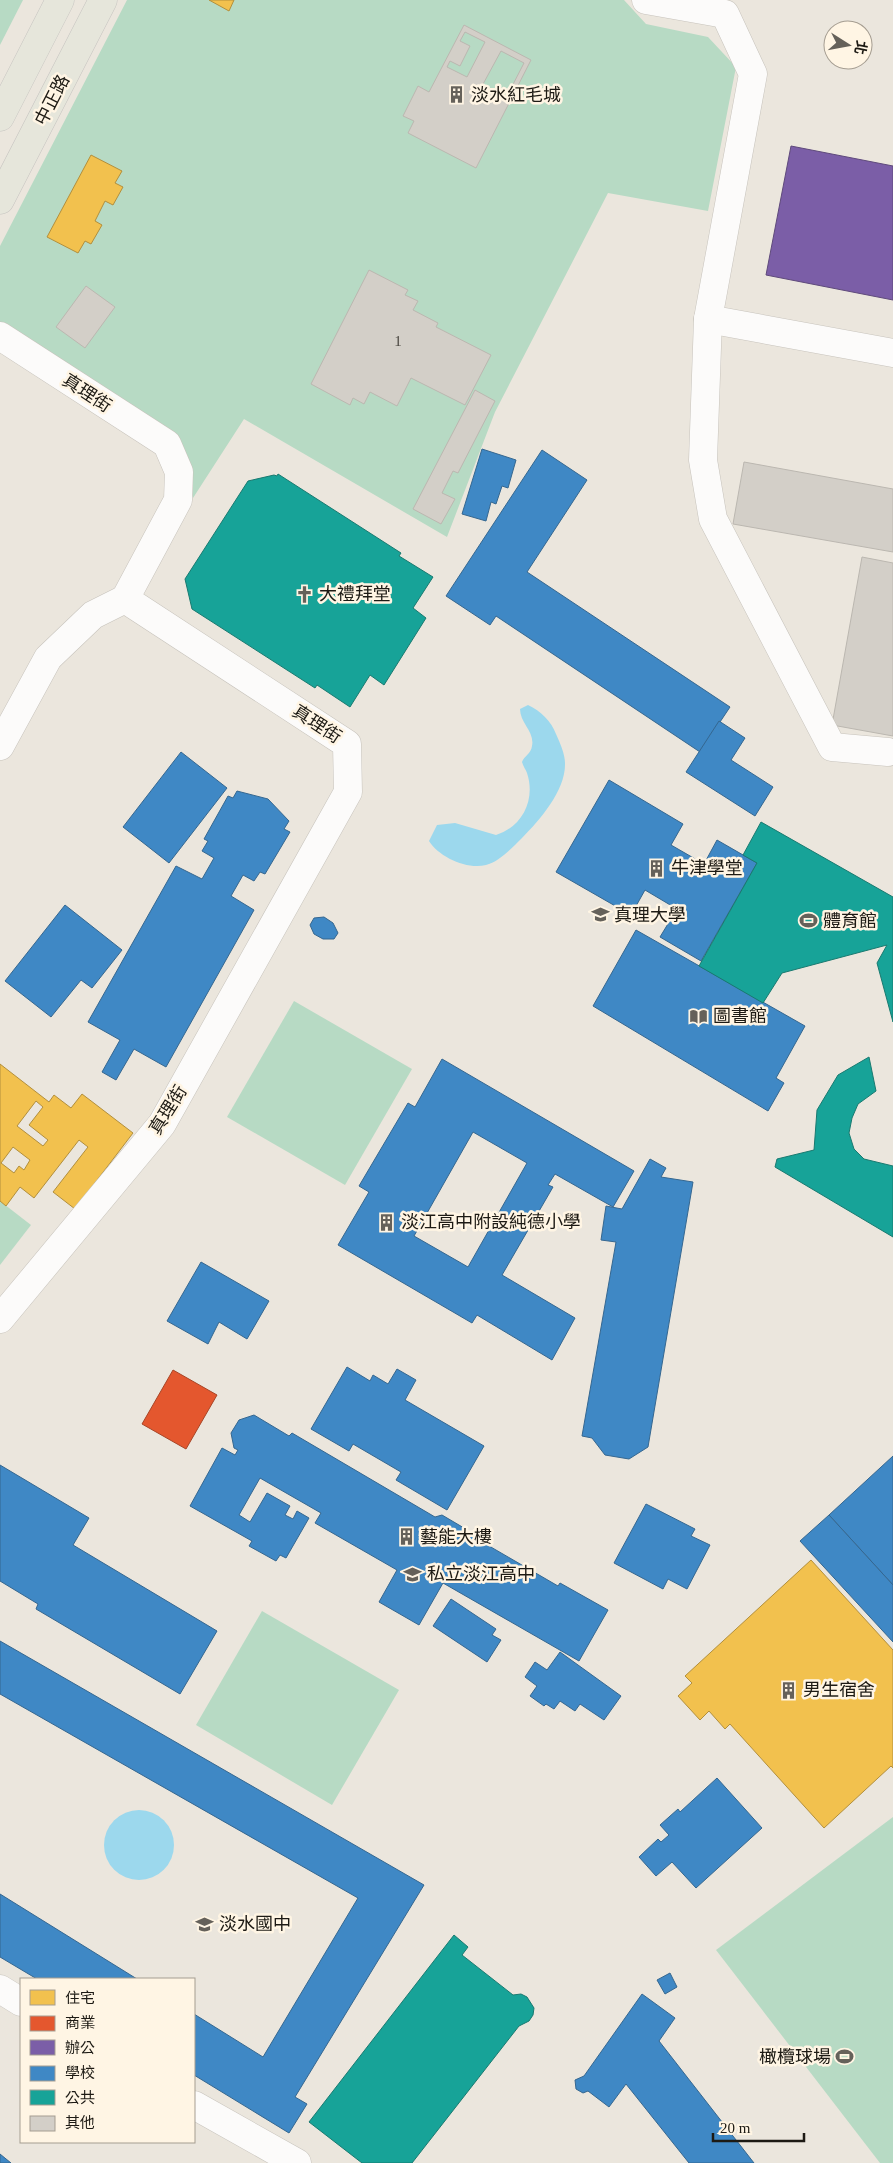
<svg xmlns="http://www.w3.org/2000/svg" width="893" height="2163" font-family="'Times New Roman','Noto Sans TC',serif">
<style>
.green{fill:#b7dac4}
.water{fill:#9cd8ed}
.homes{fill:#f2c14e;stroke:#b28f3d;fill-rule:evenodd}
.shops{fill:#e4572e;stroke:#a84526}
.offices{fill:#7b5ea7;stroke:#5f4a7b}
.schools{fill:#3f88c5;stroke:#356790;fill-rule:evenodd}
.public{fill:#17a398;stroke:#197a70}
.building{fill:#d3cfc8;stroke:#bbb7b0;fill-rule:evenodd}
.lines{fill:none;stroke-linecap:round;stroke-linejoin:round}
.minor-casing{stroke:#c7c3bc;stroke-width:29}
.major-casing{stroke:#c6c4c0;stroke-width:29}
.minor{stroke:#fcfbfa;stroke-width:28}
.major{stroke:#e6e6db;stroke-width:28}
.labels{text-anchor:middle;stroke-width:5;stroke-linejoin:round;paint-order:stroke}
.number-label{font-size:15px;fill:#4a4741}
.poi-label{font-size:18px;fill:#1d1a14;stroke:#fff5e4;text-anchor:start}
.street-label{font-size:18px;fill:#1d1a14;stroke:#fff5e4}
</style>
<rect width="100%" height="100%" fill="#ebe6dd"/>
<g class="green">
<path d="M0,0H23L0,45Z"/>
<path d="M127,0H624L646,24L708,37L736,67L708,211L608,193L495,412L447,537L244,419L193,498L177,447L0,322V246Z"/>
<path d="M294,1001L412,1069L345,1185L227,1117Z"/>
<path d="M0,1201L31,1225L0,1265Z"/>
<path d="M262,1611L399,1690L332,1805L196,1725Z"/>
<path d="M893,1817V2163H880L716,1950Z"/>
</g>
<g class="water">
<path d="M528,705C541,711 551,721 556,734C560,743 565,754 565,763C566,790 540,820 522,838C513,847 499,862 486,865C467,870 439,857 429,841L437,825L455,823L496,835C522,827 536,800 527,773C526,770 523,766 522,762C524,756 531,754 532,746C535,732 520,723 520,709Z"/>
<circle cx="139" cy="1845" r="35"/>
</g>
<g class="homes">
<path d="M209,0H234L229,11Z"/>
<path d="M91,155L122,171L115,183L123,187L113,205L105,201L95,221L102,225L91,244L85,241L78,253L47,237Z"/>
<path d="M0,1064L49,1102L54,1095L71,1108L82,1094L133,1133L75,1209L53,1192L88,1147L79,1140L34,1198L20,1187L6,1206L0,1201ZM36,1101L43,1107L29,1125L48,1140L43,1146L17,1126ZM13,1147L30,1160L24,1170L19,1166L14,1173L1,1163Z"/>
<path d="M811,1560L893,1650V1768L891,1766L824,1828L730,1724L725,1729L709,1711L700,1720L678,1696L692,1683L685,1676Z"/>
</g>
<path class="shops" d="M173,1370L217,1395L186,1449L142,1424Z"/>
<path class="offices" d="M791,146L893,166V300L766,275Z"/>
<g class="schools">
<path d="M482,449L516,460L508,488L502,486L496,504L491,502L486,521L462,514Z"/>
<path d="M542,450L587,480L527,572L730,707L700,752L496,616L490,625L446,596Z"/>
<path d="M719,721L745,738L731,760L773,787L755,816L686,772Z"/>
<path d="M181,752L227,788L169,863L123,827Z"/>
<path d="M609,780L683,824L671,845L704,864L717,840L757,863L701,961L660,937L677,909L645,890L631,915L556,872Z"/>
<path d="M237,791L268,799L289,821L284,829L290,832L265,874L260,872L254,881L243,875L231,896L254,910L166,1067L134,1049L116,1080L102,1072L120,1040L88,1022L176,866L202,879L214,858L202,851L208,841L204,839L228,796L233,798Z"/>
<path d="M65,905L122,950L92,988L81,980L51,1017L5,981Z"/>
<path d="M324,917L333,923L338,933L334,939H323L314,934L310,925L314,918Z"/>
<path d="M636,930L805,1026L776,1078L784,1083L768,1111L593,1006Z"/>
<path d="M442,1059L634,1171L613,1207L555,1174L548,1185L553,1187L502,1275L575,1318L552,1360L477,1315L472,1323L338,1245L369,1192L359,1186L408,1103L415,1107ZM473,1132L527,1163L468,1267L414,1236Z"/>
<path d="M650,1159L666,1168L661,1177L693,1182L648,1447L629,1459L605,1455L592,1438L582,1436L616,1242L601,1240L606,1206L622,1209Z"/>
<path d="M201,1262L269,1301L247,1339L219,1322L208,1344L167,1321Z"/>
<path d="M347,1367L370,1381L373,1375L388,1384L397,1369L416,1380L405,1400L484,1446L447,1510L396,1480L401,1472L353,1444L349,1451L311,1429Z"/>
<path d="M254,1415L289,1436L292,1433L435,1517L442,1515L464,1528L465,1532L558,1586L560,1583L608,1610L579,1661L443,1583L419,1625L379,1602L397,1570L315,1523L321,1513L260,1478L239,1515L250,1522L267,1493L290,1506L285,1515L293,1519L297,1511L309,1518L286,1558L280,1555L276,1561L249,1546L252,1541L190,1506L222,1448L235,1455L238,1450L234,1448L231,1433L239,1420Z"/>
<path d="M893,1456V1585L829,1515Z"/>
<path d="M0,1465L89,1518L73,1545L217,1631L180,1694L36,1609L38,1604L0,1581Z"/>
<path d="M646,1504L695,1529L691,1536L710,1545L687,1589L668,1579L663,1589L614,1563Z"/>
<path d="M829,1515L893,1585V1642L800,1541Z"/>
<path d="M451,1599L496,1629L492,1635L501,1640L487,1662L433,1626Z"/>
<path d="M0,1641L424,1885L295,2097L307,2104L289,2133L194,2075V2014L263,2057L358,1898L0,1694Z"/>
<path d="M560,1652L621,1696L604,1720L580,1704L575,1711L560,1701L554,1709L546,1704L544,1706L530,1696L537,1686L525,1677L535,1662L547,1670Z"/>
<path d="M717,1778L762,1828L696,1888L672,1862L656,1876L639,1857L658,1839L661,1842L669,1835L660,1825L678,1809L680,1812Z"/>
<path d="M0,1894L137,1979H37L0,1957Z"/>
<path d="M670,1973L677,1987L665,1994L657,1980Z"/>
<path d="M642,1994L675,2018L659,2041L754,2163H689L626,2084L609,2107L588,2091L583,2093L576,2089L575,2080L584,2076Z"/>
<path d="M0,2154L11,2163H0Z"/>
</g>
<g class="public">
<path d="M278,474L401,553L399,556L433,577L413,608L426,618L384,685L370,675L350,707L317,685L315,688L192,609L185,579L248,481L274,475L277,476Z"/>
<path d="M761,822L893,897V1022L877,963L887,945L782,973L763,1003L699,966L757,863L743,855Z"/>
<path d="M869,1057L876,1091L858,1104L852,1118L849,1133L854,1149L864,1159L893,1166V1237L775,1167L777,1159L814,1150L817,1110L838,1075Z"/>
<path d="M454,1935L468,1947L462,1955L513,1995L521,1994L527,1997L534,2008L533,2015L529,2021L519,2026L412,2163H362L309,2122Z"/>
</g>
<g class="building">
<path d="M464,25L531,60L476,168L408,133L414,121L403,116L418,86L429,92ZM465,32L485,42L467,77L447,67L450,61L460,66L470,46L460,41ZM501,51L524,63L506,98L482,86Z"/>
<path d="M369,270L408,290L405,295L418,301L413,310L438,323L436,327L491,355L465,405L411,378L397,406L370,392L364,404L353,398L350,405L311,384Z"/>
<path d="M86,286L115,307L85,348L56,327Z"/>
<path d="M475,390L495,401L458,473L453,471L442,493L455,499L441,524L413,509Z"/>
<path d="M744,462L893,489V552L733,524Z"/>
<path d="M862,557L893,563V736L832,725Z"/>
</g>
<g class="lines">
<defs>
<g id="minor">
<path d="M646,0L725,14L753,74L708,319L893,353"/>
<path d="M708,319L703,460L713,519L832,747L888,752"/>
<path d="M0,336L167,444L179,472L178,500L125,599L347,744L348,792L162,1124L0,1319"/>
<path d="M0,746L48,658L93,615L125,599"/>
<path d="M0,1989L21,2002"/>
<path d="M194,2105L297,2163"/>
</g>
<g id="major">
<path d="M0,117L60,0"/>
<path d="M0,200L103,0"/>
</g>
</defs>
<use href="#minor" class="minor-casing"/>
<use href="#major" class="major-casing"/>
<use href="#minor" class="minor"/>
<use href="#major" class="major"/>
</g>
<defs>
<symbol id="building-bare" viewBox="-9 -9 18 18"><path d="M-4-6H4V6H1V3H-1V6H-4ZM-2.5-4.3h1.7v1.8h-1.7ZM.8-4.3h1.7v1.8H.8ZM-2.5-1h1.7V.8h-1.7ZM.8-1h1.7V.8H.8Z" fill="#65615a" stroke="#fff5e4" stroke-width="2.5" paint-order="stroke"/></symbol>
<symbol id="church-bare" viewBox="-9 -9 18 18"><path d="M-1.2-6h2.4v3.5h3.3v2.4h-3.3V6h-2.4V-.1h-3.3v-2.4h3.3Z" fill="#65615a" stroke="#fff5e4" stroke-width="2.5" paint-order="stroke"/></symbol>
<symbol id="university-bare" viewBox="-9 -9 18 18"><path d="M0-5L7-2L0 1L-7-2ZM-4 1L0 2.5L4 1V4Q0 6-4 4Z" fill="#65615a" stroke="#fff5e4" stroke-width="2.5" paint-order="stroke"/></symbol>
<symbol id="stadium-bare" viewBox="-9 -9 18 18"><path d="M0-5a6.5 5 0 1 0 0 10a6.5 5 0 1 0 0-10ZM-3.5-1.8h7v3.6h-7Z" fill="#65615a" stroke="#fff5e4" stroke-width="2.5" paint-order="stroke"/></symbol>
<symbol id="library-bare" viewBox="-9 -9 18 18"><path d="M-6-4Q-3-5.5-.7-3.5V5Q-3 3-6 4ZM6-4Q3-5.5 .7-3.5V5Q3 3 6 4Z" fill="#65615a" stroke="#fff5e4" stroke-width="2.5" paint-order="stroke"/></symbol>
<symbol id="school-bare" viewBox="-9 -9 18 18"><path d="M0-5L7-2L0 1L-7-2ZM-4 1L0 2.5L4 1V4Q0 6-4 4Z" fill="#65615a" stroke="#fff5e4" stroke-width="2.5" paint-order="stroke"/></symbol>
</defs>
<g fill-rule="evenodd">
<use href="#building-bare" x="444" y="82" width="25" height="25"/>
<use href="#church-bare" x="292" y="582" width="25" height="25"/>
<use href="#building-bare" x="644" y="856" width="25" height="25"/>
<use href="#university-bare" x="588" y="902" width="25" height="25"/>
<use href="#stadium-bare" x="796" y="908" width="25" height="25"/>
<use href="#library-bare" x="686" y="1004" width="25" height="25"/>
<use href="#building-bare" x="374" y="1210" width="25" height="25"/>
<use href="#building-bare" x="394" y="1524" width="25" height="25"/>
<use href="#school-bare" x="400" y="1562" width="25" height="25"/>
<use href="#building-bare" x="776" y="1678" width="25" height="25"/>
<use href="#school-bare" x="192" y="1912" width="25" height="25"/>
<use href="#stadium-bare" x="832" y="2044" width="25" height="25"/>
</g>
<g class="labels">
<g class="number-label">
<text x="398" y="346">1</text>
</g>
<g class="poi-label">
<text x="471" y="101">淡水紅毛城</text>
<text x="319" y="600">大禮拜堂</text>
<text x="671" y="874">牛津學堂</text>
<text x="614" y="921">真理大學</text>
<text x="823" y="927">體育館</text>
<text x="713" y="1022">圖書館</text>
<text x="401" y="1228">淡江高中附設純德小學</text>
<text x="420" y="1543">藝能大樓</text>
<text x="427" y="1580">私立淡江高中</text>
<text x="803" y="1696">男生宿舍</text>
<text x="219" y="1930">淡水國中</text>
<text x="831" y="2063" text-anchor="end">橄欖球場</text>
</g>
<g class="street-label">
<text transform="translate(52 100) rotate(-63)" y="6">中正路</text>
<text transform="translate(87 393) rotate(33)" y="6">真理街</text>
<text transform="translate(317 724) rotate(33)" y="6">真理街</text>
<text transform="translate(168 1110) rotate(-58)" y="6">真理街</text>
</g>
</g>
<rect x="20" y="1978" width="175" height="165" fill="#fff5e4" stroke="#a59d91"/>
<rect x="30" y="1990" width="25" height="15" fill="#f2c14e" stroke="#a59d91"/>
<text x="65" y="2003" font-size="15" fill="#1d1a14">住宅</text>
<rect x="30" y="2016" width="25" height="15" fill="#e4572e" stroke="#a59d91"/>
<text x="65" y="2028" font-size="15" fill="#1d1a14">商業</text>
<rect x="30" y="2040" width="25" height="15" fill="#7b5ea7" stroke="#a59d91"/>
<text x="65" y="2053" font-size="15" fill="#1d1a14">辦公</text>
<rect x="30" y="2066" width="25" height="15" fill="#3f88c5" stroke="#a59d91"/>
<text x="65" y="2078" font-size="15" fill="#1d1a14">學校</text>
<rect x="30" y="2090" width="25" height="15" fill="#17a398" stroke="#a59d91"/>
<text x="65" y="2103" font-size="15" fill="#1d1a14">公共</text>
<rect x="30" y="2116" width="25" height="15" fill="#d3cfc8" stroke="#a59d91"/>
<text x="65" y="2128" font-size="15" fill="#1d1a14">其他</text>
<g transform="translate(848 45) rotate(101)"><circle r="24" fill="#fff5e4" stroke="#a59d91"/>
<path d="M0-4L9 19L0 12L-9 19Z" fill="#65615a"/>
<text y="-8" font-size="14" font-weight="bold" text-anchor="middle" fill="#1d1a14">北</text>
</g>
<path d="M713 2133v8h91v-8" fill="none" stroke="#1d1a14" stroke-width="2.5"/>
<text x="720" y="2133" font-size="15" fill="#1d1a14" stroke="#fff5e4" stroke-width="4" paint-order="stroke">20 m</text>
</svg>
